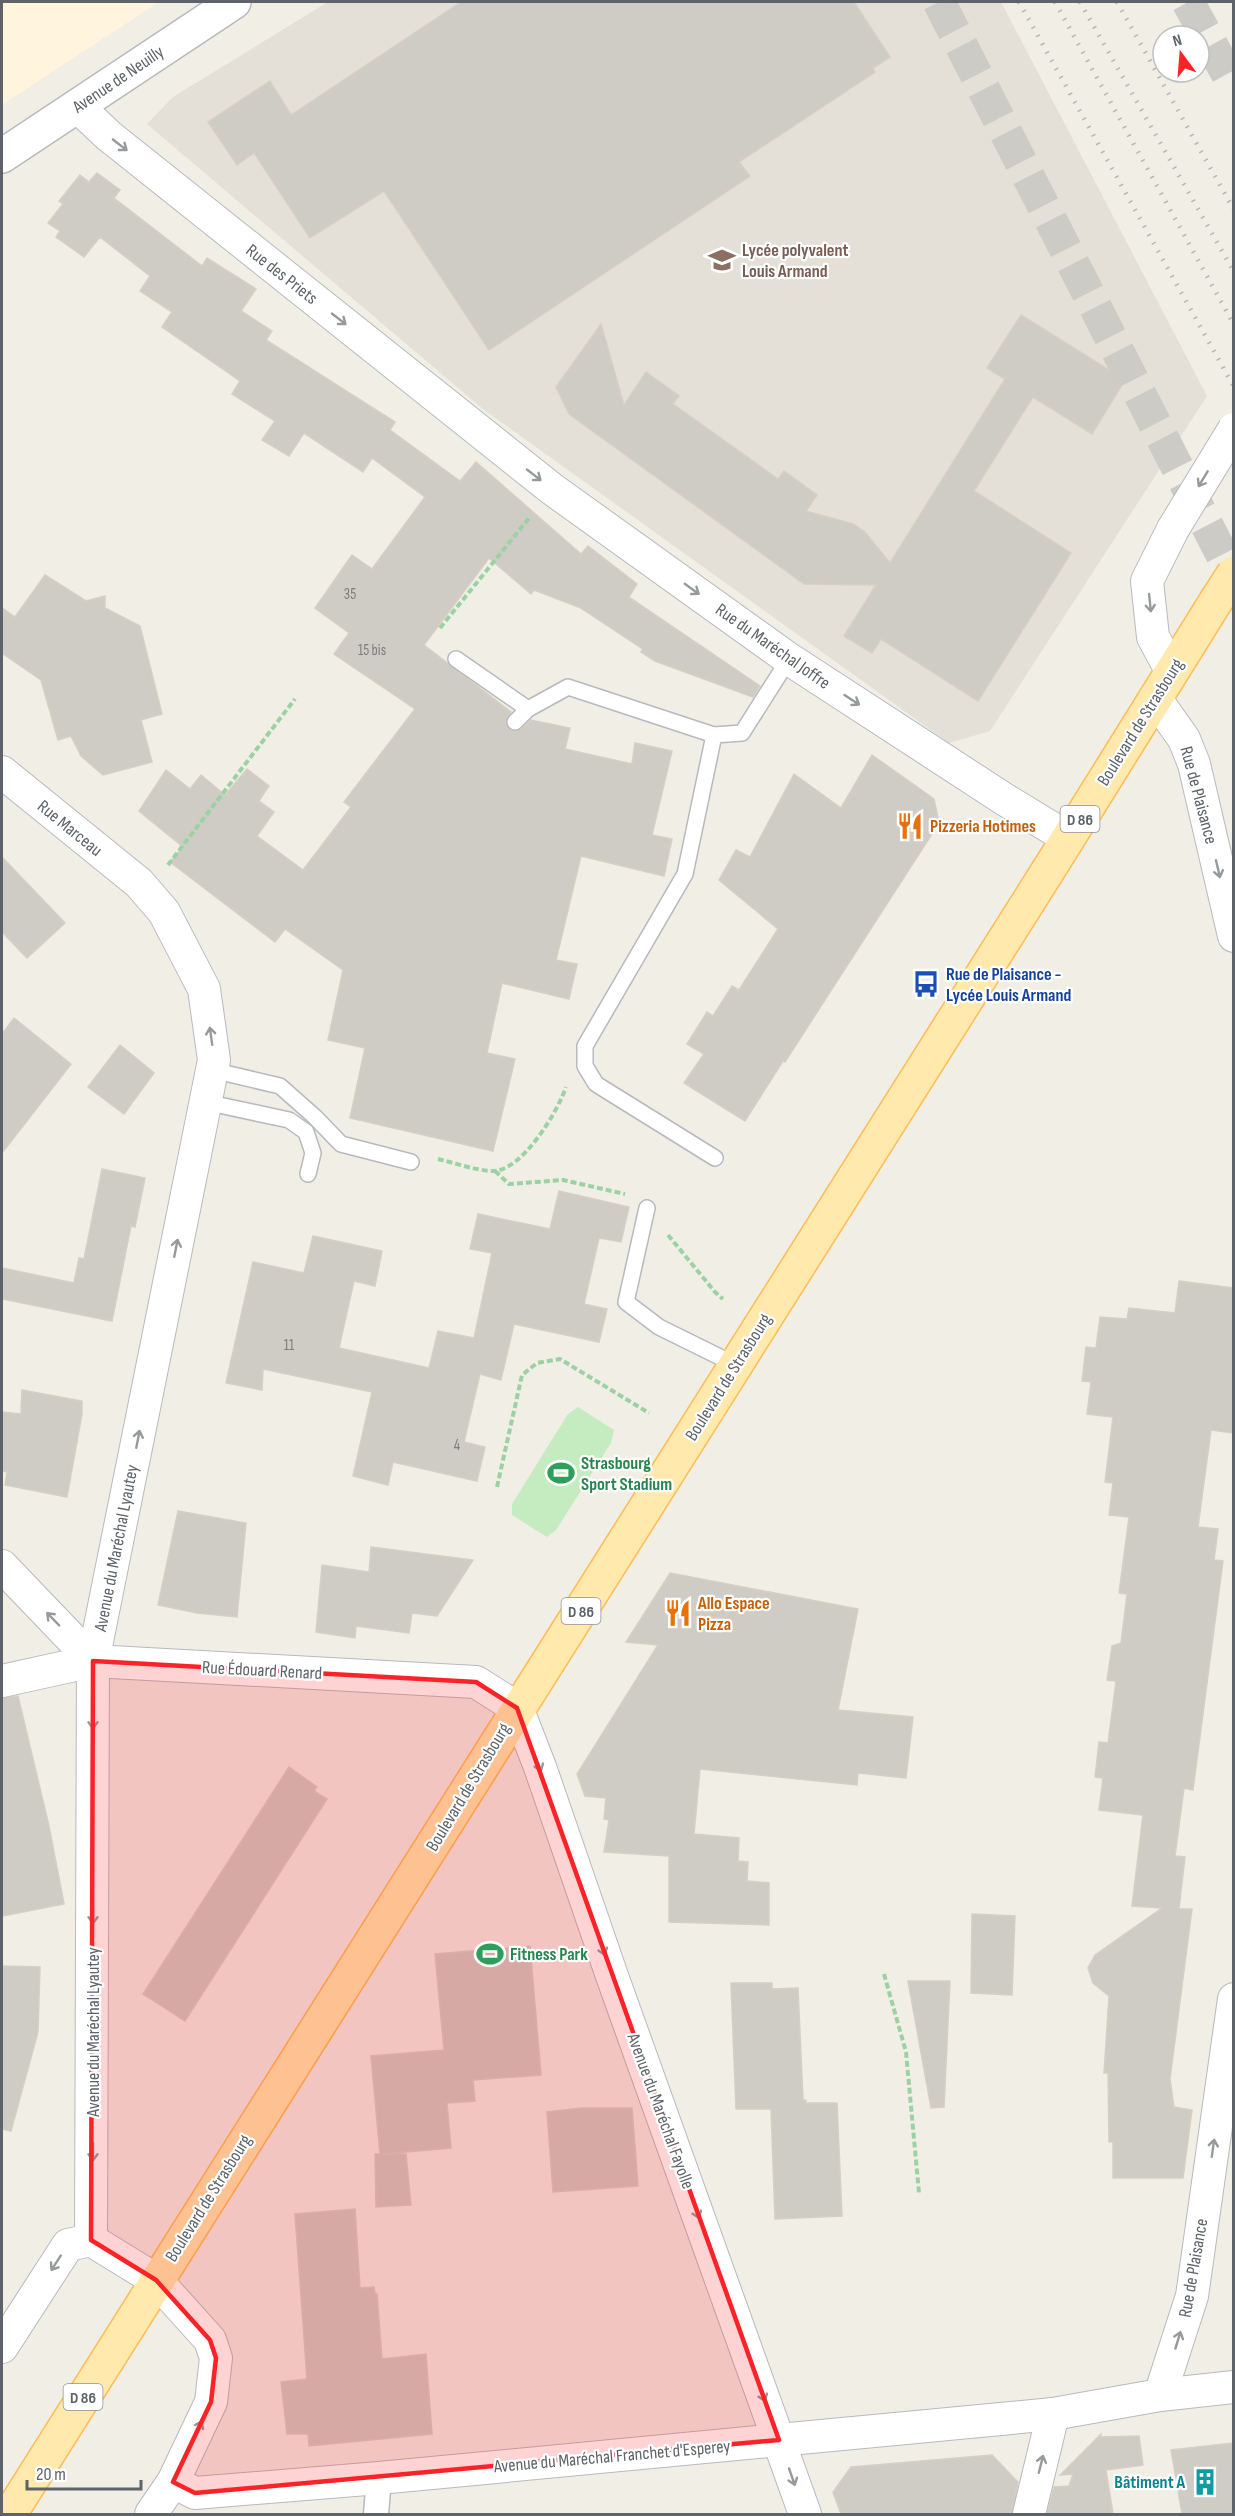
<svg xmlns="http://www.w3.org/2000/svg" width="1235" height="2516" font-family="'Sofia Sans Condensed',sans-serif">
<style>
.commercial{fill:#fff4dd}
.education{fill:#e4dfd7}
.green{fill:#c5ebc1}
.building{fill:#cfcbc5;stroke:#d7cfc4;stroke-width:1.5}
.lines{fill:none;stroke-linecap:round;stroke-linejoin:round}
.motorway-tunnel{stroke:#cccbc6;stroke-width:33;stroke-dasharray:33 16;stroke-linecap:butt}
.service-casing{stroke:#b6babe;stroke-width:18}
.pedestrian-casing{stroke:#b6babe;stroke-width:27}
.minor-casing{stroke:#b6babe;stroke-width:34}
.tertiary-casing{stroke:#b6babe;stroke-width:36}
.primary-casing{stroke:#ffbc51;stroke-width:36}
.path{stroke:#9bd2a4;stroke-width:4;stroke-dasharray:6 3;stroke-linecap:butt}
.service{stroke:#fff;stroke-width:15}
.pedestrian{stroke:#fff;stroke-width:24}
.minor{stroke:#fff;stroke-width:32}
.tertiary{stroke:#fff;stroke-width:33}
.primary{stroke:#ffe9ad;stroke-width:33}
.rail{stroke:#b5b6b7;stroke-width:4.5;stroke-dasharray:1.5 8;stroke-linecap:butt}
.minor-bridge-casing{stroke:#b6babe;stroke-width:34;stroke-linecap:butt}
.primary-bridge-casing{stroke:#ffbc51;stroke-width:36;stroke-linecap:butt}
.minor-bridge{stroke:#fff;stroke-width:32}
.primary-bridge{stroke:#ffe9ad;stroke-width:33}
.oneway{stroke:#969a9d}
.marked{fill:#fb2228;fill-opacity:0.2;stroke:#fb2228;stroke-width:4.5;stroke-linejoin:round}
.labels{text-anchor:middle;stroke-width:4.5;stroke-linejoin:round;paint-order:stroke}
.number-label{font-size:15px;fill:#7a7d7f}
.shield{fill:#fff;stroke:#8e9295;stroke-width:1.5}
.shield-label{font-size:16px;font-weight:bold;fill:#5d6368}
.street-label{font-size:18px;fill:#5d6368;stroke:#fff}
.education-label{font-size:18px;font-weight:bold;fill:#785e54;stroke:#fff;text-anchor:start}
.food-label{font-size:18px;font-weight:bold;fill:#c56008;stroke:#fff;text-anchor:start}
.transit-label{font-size:18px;font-weight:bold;fill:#164399;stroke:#fff;text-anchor:start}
.leisure-label{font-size:18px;font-weight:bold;fill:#27864d;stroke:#fff;text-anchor:start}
.culture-label{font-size:18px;font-weight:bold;fill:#0d838f;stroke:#fff;text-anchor:end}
</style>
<rect width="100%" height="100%" fill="#f1eee6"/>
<path class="commercial" d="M2,2H159L2,105Z"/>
<path class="education" d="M328,2H1001L1207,396L990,731L949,743L483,409L147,124L173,97Z"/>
<path class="green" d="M578,1407L614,1430L611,1443L556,1530L547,1537L512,1515V1504L568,1414Z"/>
<g class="building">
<path d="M461,2H854L890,57L873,68L875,72L739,162L750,176L489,350L384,191L310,238L254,153L237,165L208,122L270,81L291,115Z"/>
<path d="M97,173L120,190L114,198L202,266L207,258L256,289L241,311L272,331L266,340L395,422L390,430L460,481L476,462L581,554L588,546L637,584L629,597L760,686L753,697L655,661L641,652L643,649L581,608L534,590L531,594L489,558L424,645L511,712L506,719V724L512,731L521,729L531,720L570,728L565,749L632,764L635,743L672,751L652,835L672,839L664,876L581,856L556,960L577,964L569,999L502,983L487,1053L515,1059L493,1151L350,1118L365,1048L328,1040L343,970L285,929L275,942L170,862L183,847L139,811L166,770L190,789L201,775L225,795L247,769L269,786L259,801L274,812L257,836L303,870L351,807L344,802L415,709L334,654L349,633L315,608L352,555L372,569L425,497L372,458L363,472L304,433L289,456L262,440L275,421L232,394L240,381L162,327L172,312L140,291L150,276L100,237L84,257L56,237L60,231L48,223L63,204L59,201L80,175L89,182Z"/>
<path d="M1021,315L1125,380L1092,434L1033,397L974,491L1071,553L978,701L881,639L872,653L844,636L876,585L804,584L569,414L556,387L601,324L624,405L646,372L679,396L673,404L778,479L784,471L817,495L806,511L853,524L864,531L890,563L1005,379L987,368Z"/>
<path d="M45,575L86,601L105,596V608L140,626L162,714L141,720L152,762L103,775L81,756L71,736L58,740L41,680L2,653V608L15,617Z"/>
<path d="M872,755L934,799L939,823L785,1062L783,1061L745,1121L684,1083L704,1054L687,1044L707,1012L713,1016L732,986L739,990L778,929L719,880L736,850L750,857L794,774L841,808Z"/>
<path d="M2,857L65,923L27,958L2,932Z"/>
<path d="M14,1018L71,1064L2,1153V1034Z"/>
<path d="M120,1045L154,1073L124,1114L88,1087Z"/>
<path d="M102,1169L145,1178L135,1227L131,1226L112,1321L2,1299V1268L74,1283L79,1258L84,1259Z"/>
<path d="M559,1191L629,1207L621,1242L599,1238L584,1304L607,1309L599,1342L514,1324L501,1380L480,1374L464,1442L485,1447L477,1481L393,1462L388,1485L353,1476L372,1392L263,1369L262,1390L226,1383L253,1262L304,1273L313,1236L382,1251L375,1286L354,1281L339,1348L429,1368L438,1331L474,1338L492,1253L470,1249L478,1214L550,1229Z"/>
<path d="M1179,1281L1233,1288V1433L1211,1430L1198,1527L1218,1529L1214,1560L1223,1561L1193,1790L1184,1788L1175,1856L1185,1857L1179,1909H1192L1170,2079L1174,2107L1192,2110L1183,2178H1113V2142H1109L1108,2073H1104L1109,1996L1093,1983L1088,1968L1095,1955L1162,1908L1132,1906L1143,1815L1099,1810L1103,1778L1095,1777L1099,1742L1108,1743L1116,1681L1107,1680L1112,1646L1121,1643L1127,1594L1119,1593L1129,1517L1109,1515L1113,1483L1105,1482L1113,1417L1087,1414L1091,1382L1082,1381L1086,1347L1096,1348L1100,1317L1127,1319L1129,1308L1175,1313Z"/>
<path d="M22,1390L82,1401V1414L67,1497L5,1485L7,1472L2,1471V1412L21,1414Z"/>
<path d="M178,1511L246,1523L237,1617L197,1613L158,1605Z"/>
<path d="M371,1547L473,1560L437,1616L412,1613L409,1633L356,1626L355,1638L316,1632L322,1565L369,1572Z"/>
<path d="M670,1573L858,1609L838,1710L913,1717L906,1778L858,1773L857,1785L700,1769L694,1834L739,1838L738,1861L748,1862L747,1881L769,1883V1925L669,1922V1856L604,1852L609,1820L604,1819L606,1798L585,1796L577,1774L658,1645L626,1642Z"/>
<path d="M18,1696L49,1826L64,1904L2,1916V1698Z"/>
<path d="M289,1767L317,1787L314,1791L327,1799L185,2021L143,1994Z"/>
<path d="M972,1914L1015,1916L1012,1995L971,1993Z"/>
<path d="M530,1946L541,2075L473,2080L475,2101L447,2103L451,2148L383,2154H406L411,2205L376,2207L375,2154H380L371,2056L444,2050L435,1954Z"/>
<path d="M2,1966L40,1967L38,2032L11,2131L2,2129Z"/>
<path d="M908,1981H950L944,2107L931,2108Z"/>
<path d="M731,1983H772V1989L798,1988L803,2100H806V2103H837L842,2216L775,2219L771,2109H736Z"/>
<path d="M582,2108H632L638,2186L553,2192L547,2112Z"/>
<path d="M355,2209L360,2288L374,2287L375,2294H377L382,2359L426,2354L432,2434L309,2446L308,2434H287L281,2382L307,2379L295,2214Z"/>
<path d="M1101,2434V2437L1139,2436L1143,2465L1106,2470L1113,2514H1047L1054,2487L1069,2486L1073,2474L1060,2475Z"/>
<path d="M1233,2443V2514H1182L1171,2450Z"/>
<path d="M992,2455L1018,2482L1012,2514H841L833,2492L851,2467Z"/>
</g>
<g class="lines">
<g class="motorway-tunnel">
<path d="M939,2L1234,578"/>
<path d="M1188,2L1234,86"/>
</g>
<defs>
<g id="service">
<path d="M456,659L528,709"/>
<path d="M515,722L528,709L568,687L714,735"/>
<path d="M212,1070L280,1086L315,1117L341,1144L411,1162"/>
<path d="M205,1102L289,1120L306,1132L313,1153L308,1174"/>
<path d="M715,1158L596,1084L585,1066V1046L685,874L714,735L742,733L789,659"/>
<path d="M647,1208L626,1302L659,1327L736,1365"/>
</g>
<path id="pedestrian" d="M376,2514L379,2478"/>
<g id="minor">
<path d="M77,106L109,136L552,489L789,659L1004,799L1068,838"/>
<path d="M1172,672L1153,637L1147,581L1173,529"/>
<path d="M1155,698L1184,739L1194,764L1234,936"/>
<path d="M2,772L139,883L164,912L204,989L214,1060L93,1661L91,2240"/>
<path d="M2,1566L93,1661"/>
<path d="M2,1681L93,1661L476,1682L517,1708L540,1767L612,1976L805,2514"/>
<path d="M2,2347L68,2245L91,2240L156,2280L210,2340L216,2358L211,2402L173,2482L151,2514"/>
<path d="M1160,2395L1192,2296L1234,1999"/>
<path d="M173,2482L195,2493L379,2478L1053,2414L1160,2395L1234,2387"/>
<path d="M1029,2514L1053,2414"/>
</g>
<path id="tertiary" d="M2,156L234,2"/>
<path id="primary" d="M10,2514C409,1875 819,1242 1216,601"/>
</defs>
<use href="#service" class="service-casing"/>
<use href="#pedestrian" class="pedestrian-casing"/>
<use href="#minor" class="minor-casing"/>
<use href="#tertiary" class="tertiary-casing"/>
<use href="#primary" class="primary-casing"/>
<g class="path">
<path d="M440,628L530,517"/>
<path d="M168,865L295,699"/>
<path d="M438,1159C455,1163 474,1170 492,1171C522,1172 558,1111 566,1087"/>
<path d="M495,1171L509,1184L563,1180L625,1194"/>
<path d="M668,1235L715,1292L723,1299"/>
<path d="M497,1487L522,1375L537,1363L560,1359L649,1413"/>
<path d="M884,1974L906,2052L919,2193"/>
</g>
<use href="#service" class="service"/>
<use href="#pedestrian" class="pedestrian"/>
<use href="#minor" class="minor"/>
<use href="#tertiary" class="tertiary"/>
<use href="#primary" class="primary"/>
<g class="rail">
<path d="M1019,2L1234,387"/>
<path d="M1055,2L1234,325"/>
<path d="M1080,2L1234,272"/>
<path d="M1117,2L1234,210"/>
</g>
<defs>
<path id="minor-bridge" d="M1173,529L1234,429"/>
<path id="primary-bridge" d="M1216,601L1234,573"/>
</defs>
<use href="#minor-bridge" class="minor-bridge-casing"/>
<use href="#primary-bridge" class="primary-bridge-casing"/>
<use href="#minor-bridge" class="minor-bridge"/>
<use href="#primary-bridge" class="primary-bridge"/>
</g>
<defs><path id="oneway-shaft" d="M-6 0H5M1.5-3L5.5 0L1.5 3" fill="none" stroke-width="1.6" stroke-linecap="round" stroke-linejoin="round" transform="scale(1.5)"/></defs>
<g class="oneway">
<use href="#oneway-shaft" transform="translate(120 145) rotate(38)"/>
<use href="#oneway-shaft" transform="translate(339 319) rotate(38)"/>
<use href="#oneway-shaft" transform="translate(534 475) rotate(38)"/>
<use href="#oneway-shaft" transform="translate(1203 479) rotate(121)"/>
<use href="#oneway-shaft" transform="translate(692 589) rotate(36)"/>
<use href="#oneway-shaft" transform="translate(1150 603) rotate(84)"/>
<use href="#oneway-shaft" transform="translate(852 700) rotate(33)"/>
<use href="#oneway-shaft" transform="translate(1218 869) rotate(77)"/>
<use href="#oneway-shaft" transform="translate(211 1036) rotate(-98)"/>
<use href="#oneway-shaft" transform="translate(176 1248) rotate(-79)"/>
<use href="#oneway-shaft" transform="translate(138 1439) rotate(-79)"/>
<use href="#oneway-shaft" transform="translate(53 1619) rotate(-134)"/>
<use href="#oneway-shaft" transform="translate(93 1720) rotate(90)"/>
<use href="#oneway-shaft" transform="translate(538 1763) rotate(69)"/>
<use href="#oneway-shaft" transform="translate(93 1915) rotate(90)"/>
<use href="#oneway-shaft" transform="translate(602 1947) rotate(71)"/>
<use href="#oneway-shaft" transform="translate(1213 2148) rotate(-82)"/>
<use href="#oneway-shaft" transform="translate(93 2152) rotate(90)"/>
<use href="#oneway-shaft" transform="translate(696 2210) rotate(70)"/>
<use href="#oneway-shaft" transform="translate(56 2263) rotate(123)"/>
<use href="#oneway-shaft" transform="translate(1178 2340) rotate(-73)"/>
<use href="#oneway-shaft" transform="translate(762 2393) rotate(70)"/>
<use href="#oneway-shaft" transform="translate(198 2429) rotate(-64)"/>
<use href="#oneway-shaft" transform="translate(1041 2464) rotate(-76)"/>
<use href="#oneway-shaft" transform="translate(792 2477) rotate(71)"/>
</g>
<path class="marked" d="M93,1661L476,1682L517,1708L779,2440L195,2493L173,2482L211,2402L216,2358L210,2340L156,2280L91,2240Z"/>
<defs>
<symbol id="school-bare" viewBox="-9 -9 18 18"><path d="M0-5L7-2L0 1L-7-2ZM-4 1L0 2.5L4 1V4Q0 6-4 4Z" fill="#8d6e63" stroke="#fff" stroke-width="2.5" paint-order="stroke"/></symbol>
<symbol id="restaurant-bare" viewBox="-9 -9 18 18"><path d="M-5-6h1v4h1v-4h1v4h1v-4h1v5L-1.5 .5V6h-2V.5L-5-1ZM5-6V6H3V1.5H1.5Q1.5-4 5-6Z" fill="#e8710a" stroke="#fff" stroke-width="2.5" paint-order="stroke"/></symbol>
<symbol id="bus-bare" viewBox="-9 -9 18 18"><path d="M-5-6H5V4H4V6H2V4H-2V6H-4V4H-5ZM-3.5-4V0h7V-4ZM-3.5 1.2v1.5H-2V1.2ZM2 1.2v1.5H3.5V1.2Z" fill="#1a4fb4" stroke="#fff" stroke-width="2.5" paint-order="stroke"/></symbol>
<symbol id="stadium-bare" viewBox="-9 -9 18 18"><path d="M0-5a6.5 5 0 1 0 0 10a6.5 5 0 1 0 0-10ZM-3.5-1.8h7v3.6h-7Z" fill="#2e9e5b" stroke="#fff" stroke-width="2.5" paint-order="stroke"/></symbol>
<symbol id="building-bare" viewBox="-9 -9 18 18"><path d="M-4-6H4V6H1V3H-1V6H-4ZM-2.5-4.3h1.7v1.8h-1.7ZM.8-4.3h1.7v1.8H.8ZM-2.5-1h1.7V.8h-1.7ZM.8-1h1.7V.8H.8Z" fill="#0f9aa8" stroke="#fff" stroke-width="2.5" paint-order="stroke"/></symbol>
</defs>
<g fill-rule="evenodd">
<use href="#school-bare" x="703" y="241" width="38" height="38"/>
<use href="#restaurant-bare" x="891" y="807" width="38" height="38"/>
<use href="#bus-bare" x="907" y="965" width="38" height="38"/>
<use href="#stadium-bare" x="542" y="1454" width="38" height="38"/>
<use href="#restaurant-bare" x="659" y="1594" width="38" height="38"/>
<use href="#stadium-bare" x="471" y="1935" width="38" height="38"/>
<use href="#building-bare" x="1186" y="2463" width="38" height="38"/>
</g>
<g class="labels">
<g class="number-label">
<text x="350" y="599">35</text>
<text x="372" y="655">15 bis</text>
<text x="289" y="1350">11</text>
<text x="457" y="1450">4</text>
</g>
<g class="shield">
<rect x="1060.5" y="806" width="39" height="26" rx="4.5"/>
<rect x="561.5" y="1598" width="39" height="26" rx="4.5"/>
<rect x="63.5" y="2384" width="39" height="26" rx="4.5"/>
</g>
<g class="shield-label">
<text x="1080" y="825">D 86</text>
<text x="581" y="1617">D 86</text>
<text x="83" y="2403">D 86</text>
</g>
<g class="street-label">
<text transform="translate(118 79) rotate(-34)" y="6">Avenue de Neuilly</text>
<text transform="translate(282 274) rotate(38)" y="6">Rue des Priets</text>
<text transform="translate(773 646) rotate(35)" y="6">Rue du Maréchal Joffre</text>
<text transform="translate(1140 722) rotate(-58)" y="6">Boulevard de Strasbourg</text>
<text transform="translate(1199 795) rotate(75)" y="6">Rue de Plaisance</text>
<text transform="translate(70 828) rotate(39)" y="6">Rue Marceau</text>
<text transform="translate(728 1377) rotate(-58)" y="6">Boulevard de Strasbourg</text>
<text transform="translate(116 1548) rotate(-79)" y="6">Avenue du Maréchal Lyautey</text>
<text transform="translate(262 1670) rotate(3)" y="6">Rue Édouard Renard</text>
<text transform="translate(468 1787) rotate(-59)" y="6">Boulevard de Strasbourg</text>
<text transform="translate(93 2032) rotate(-90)" y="6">Avenue du Maréchal Lyautey</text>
<text transform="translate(661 2111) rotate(70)" y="6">Avenue du Maréchal Fayolle</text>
<text transform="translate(208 2198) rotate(-58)" y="6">Boulevard de Strasbourg</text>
<text transform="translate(1193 2268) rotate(-80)" y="6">Rue de Plaisance</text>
<text transform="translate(612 2456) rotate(-5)" y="6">Avenue du Maréchal Franchet d'Esperey</text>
</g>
<g class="education-label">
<text x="742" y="256">Lycée polyvalent<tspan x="742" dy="21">Louis Armand</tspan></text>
</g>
<g class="food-label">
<text x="930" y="832">Pizzeria Hotimes</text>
<text x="698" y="1609">Allo Espace<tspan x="698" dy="21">Pizza</tspan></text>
</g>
<g class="transit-label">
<text x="946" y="980">Rue de Plaisance -<tspan x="946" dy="21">Lycée Louis Armand</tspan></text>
</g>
<g class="leisure-label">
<text x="581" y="1469">Strasbourg<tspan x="581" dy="21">Sport Stadium</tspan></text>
<text x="510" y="1960">Fitness Park</text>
</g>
<g class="culture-label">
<text x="1185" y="2488">Bâtiment A</text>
</g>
</g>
<rect width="1235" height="2516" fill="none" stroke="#5d6368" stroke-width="6"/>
<g transform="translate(1181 54) rotate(344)"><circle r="28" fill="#ffffff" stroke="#bec1c3" stroke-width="1.5"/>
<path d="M0-4.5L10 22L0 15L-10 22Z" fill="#fb2228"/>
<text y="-9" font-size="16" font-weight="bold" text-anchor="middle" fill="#5d6368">N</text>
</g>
<path d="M27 2480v9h114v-9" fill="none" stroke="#5d6368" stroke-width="3"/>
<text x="36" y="2480" font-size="18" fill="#5d6368" stroke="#ffffff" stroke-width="4.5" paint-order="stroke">20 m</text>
</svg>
